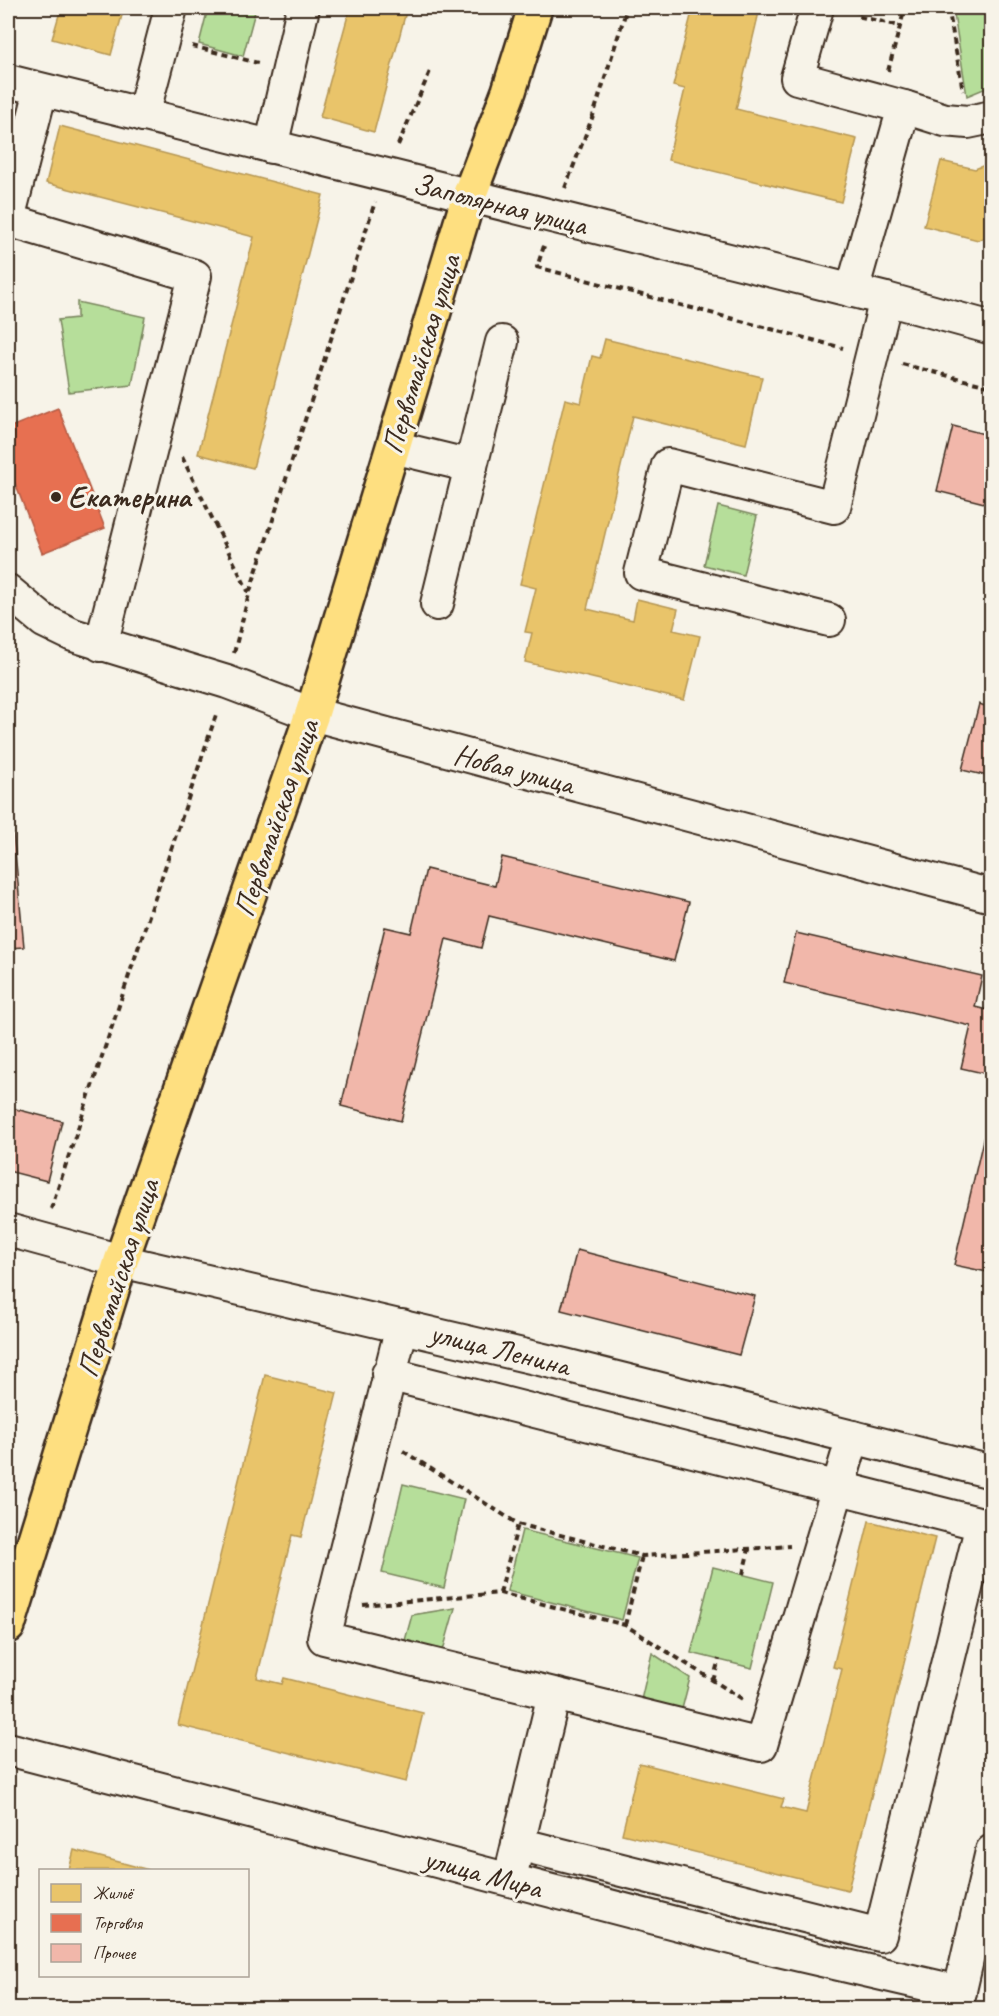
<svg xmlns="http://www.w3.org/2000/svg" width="999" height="2016" font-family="Caveat,sans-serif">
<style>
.green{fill:#b6de9a;stroke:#78845c;stroke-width:1.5}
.homes{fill:#e9c46a;stroke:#b59653;stroke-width:1.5}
.shops{fill:#e76f51;stroke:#b35a42;stroke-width:1.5}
.building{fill:#f1b7aa;stroke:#3b2a1e;stroke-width:1.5}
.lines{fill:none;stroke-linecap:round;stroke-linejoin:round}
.minor-casing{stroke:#3b2a1e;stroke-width:36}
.major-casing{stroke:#3b2a1e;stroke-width:38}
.path{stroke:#3b2a1e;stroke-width:4;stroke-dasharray:6 4.5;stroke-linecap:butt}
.minor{stroke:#f7f3e8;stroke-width:32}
.major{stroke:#fedf80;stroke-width:33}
.poi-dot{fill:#3b2a1e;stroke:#f7f3e8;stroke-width:2}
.labels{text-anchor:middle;stroke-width:6;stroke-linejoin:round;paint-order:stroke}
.street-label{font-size:30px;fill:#3b2a1e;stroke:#f7f3e8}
.poi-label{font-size:30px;font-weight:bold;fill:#3b2a1e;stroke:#f7f3e8;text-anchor:start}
</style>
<rect width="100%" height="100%" fill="#f7f3e8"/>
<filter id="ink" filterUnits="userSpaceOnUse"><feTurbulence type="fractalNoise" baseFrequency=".0167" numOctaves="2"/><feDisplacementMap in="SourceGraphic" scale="12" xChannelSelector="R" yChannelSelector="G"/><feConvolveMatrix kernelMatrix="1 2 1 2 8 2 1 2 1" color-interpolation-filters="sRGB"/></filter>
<g filter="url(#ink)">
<g class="green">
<path d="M208,8H256L243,56L199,44Z"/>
<path d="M956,8H991V86L967,96L954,14Z"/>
<path d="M77,302L145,317L132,385L69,392L58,320L77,318Z"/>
<path d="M718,506L757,516L743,575L704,565Z"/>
<path d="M403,1484L464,1499L444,1588L382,1573Z"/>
<path d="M522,1530L638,1558L622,1620L507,1591Z"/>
<path d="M713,1567L773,1582L752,1668L691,1653Z"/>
<path d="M455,1608L442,1654L404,1644L412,1615Z"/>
<path d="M652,1653L690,1678L682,1709L641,1700Z"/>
</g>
<g class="homes">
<path d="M61,8H124L111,55L52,39Z"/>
<path d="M350,8H407L374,132L320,117Z"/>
<path d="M693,8H760L736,109L857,139L841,202L668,160L685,89L673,86Z"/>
<path d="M60,126L323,195L253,468L198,454L254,237L46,183Z"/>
<path d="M941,161L975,169L992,162V235L978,240L924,226Z"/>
<path d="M605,339L762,377L746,444L633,416L587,609L633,620L637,599L678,609L673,630L700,636L684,700L525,662L532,633L525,632L536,588L520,584L565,399L581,403L592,356L600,358Z"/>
<path d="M265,1375L337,1393L301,1537L292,1535L257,1678L282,1684L284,1678L423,1713L406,1782L178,1725Z"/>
<path d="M869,1521L935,1538L848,1890L622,1834L639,1763L784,1799L781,1807L806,1813L842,1669L833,1667Z"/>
<path d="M74,1850L149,1870H69Z"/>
</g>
<path class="shops" d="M58,408L105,528L42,553L8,465V428Z"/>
<g class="building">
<path d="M953,426L992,436V505L937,491Z"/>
<path d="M979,704L992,708V777L962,770Z"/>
<path d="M10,799L24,947L8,948V800Z"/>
<path d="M502,857L689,902L674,961L489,916L481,948L446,939L401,1121L341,1106L385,927L411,933L426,869L495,886Z"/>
<path d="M796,933L982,976L975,1007L992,1011V1075L961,1068L971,1026L784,983Z"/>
<path d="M992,1101V1273L954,1265Z"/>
<path d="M8,1107L62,1121L47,1181L8,1171Z"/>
<path d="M577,1250L755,1296L739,1355L561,1310Z"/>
</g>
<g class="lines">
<defs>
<g id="minor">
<path d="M817,8L797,78L904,107L852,291"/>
<path d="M8,81L886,299L992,328"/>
<path d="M904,107L945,120L968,122L992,117"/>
<path d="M143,115L171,8"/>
<path d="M271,147L303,8"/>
<path d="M8,219L41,90"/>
<path d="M8,220L195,276L101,645"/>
<path d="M393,447L471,466L437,604"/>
<path d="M471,466L502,342"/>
<path d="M8,591L44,621L73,635L227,682L312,714L992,896"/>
<path d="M829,620L641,573L668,465L834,507L886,299"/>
<path d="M8,1230L121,1261L565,1365L992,1472"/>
<path d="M402,1326L324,1638L554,1694L513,1865"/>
<path d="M388,1374L982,1524L880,1935L518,1844"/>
<path d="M554,1694L761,1745L853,1437"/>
<path d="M8,1749L778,1950L960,1992"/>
<path d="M956,2008L992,1851"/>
</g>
<path id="major" d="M8,1626L121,1261L312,714L469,196L509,91L535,8"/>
</defs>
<use href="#minor" class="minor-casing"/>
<use href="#major" class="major-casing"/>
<g class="path">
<path d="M859,8L857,16L900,26"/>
<path d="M933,8L949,12"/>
<path d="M950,8L949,12L963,91"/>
<path d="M192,46L258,63"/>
<path d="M888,71L905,8"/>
<path d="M398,145L431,69"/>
<path d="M565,188L594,113L627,8"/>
<path d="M544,246L537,267L843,348"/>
<path d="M902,364L992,387"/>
<path d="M182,457L249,593"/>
<path d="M234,653L249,594L375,202"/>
<path d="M51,1209L217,712"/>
<path d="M403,1451L518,1524L642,1556L790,1546"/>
<path d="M743,1574L749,1549"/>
<path d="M500,1593L518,1524"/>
<path d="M363,1605L500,1593L625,1625L744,1700"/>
<path d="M625,1625L642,1556"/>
<path d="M713,1681L719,1659"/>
</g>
<use href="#minor" class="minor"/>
<use href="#major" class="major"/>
</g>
</g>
<circle class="poi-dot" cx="56" cy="497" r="6"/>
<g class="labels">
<g class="street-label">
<text transform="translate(500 204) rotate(14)" y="10">Заполярная улица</text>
<text transform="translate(421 354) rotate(-73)" y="10">Первомайская улица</text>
<text transform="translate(514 769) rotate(15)" y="10">Новая улица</text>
<text transform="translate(276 818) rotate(-71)" y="10">Первомайская улица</text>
<text transform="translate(118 1278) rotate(-72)" y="10">Первомайская улица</text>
<text transform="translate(500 1349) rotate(14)" y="10">улица Ленина</text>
<text transform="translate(483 1873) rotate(15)" y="10">улица Мира</text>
</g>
<g class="poi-label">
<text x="68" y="507">Екатерина</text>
</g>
</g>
<rect width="999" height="2016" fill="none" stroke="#f7f3e8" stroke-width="30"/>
<rect x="15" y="15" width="969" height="1986" fill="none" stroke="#3b2a1e" stroke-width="2" filter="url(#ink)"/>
<rect x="39" y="1869" width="210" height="108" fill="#f7f3e8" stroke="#aca397" stroke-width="1.5"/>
<rect x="51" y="1884" width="30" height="18" fill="#e9c46a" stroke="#aca397" stroke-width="1.5"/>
<text x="93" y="1899" font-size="18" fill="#3b2a1e">Жильё</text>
<rect x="51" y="1914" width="30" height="18" fill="#e76f51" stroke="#aca397" stroke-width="1.5"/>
<text x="93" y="1929" font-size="18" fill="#3b2a1e">Торговля</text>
<rect x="51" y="1944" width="30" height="18" fill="#f1b7aa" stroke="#aca397" stroke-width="1.5"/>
<text x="93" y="1959" font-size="18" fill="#3b2a1e">Прочее</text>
</svg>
